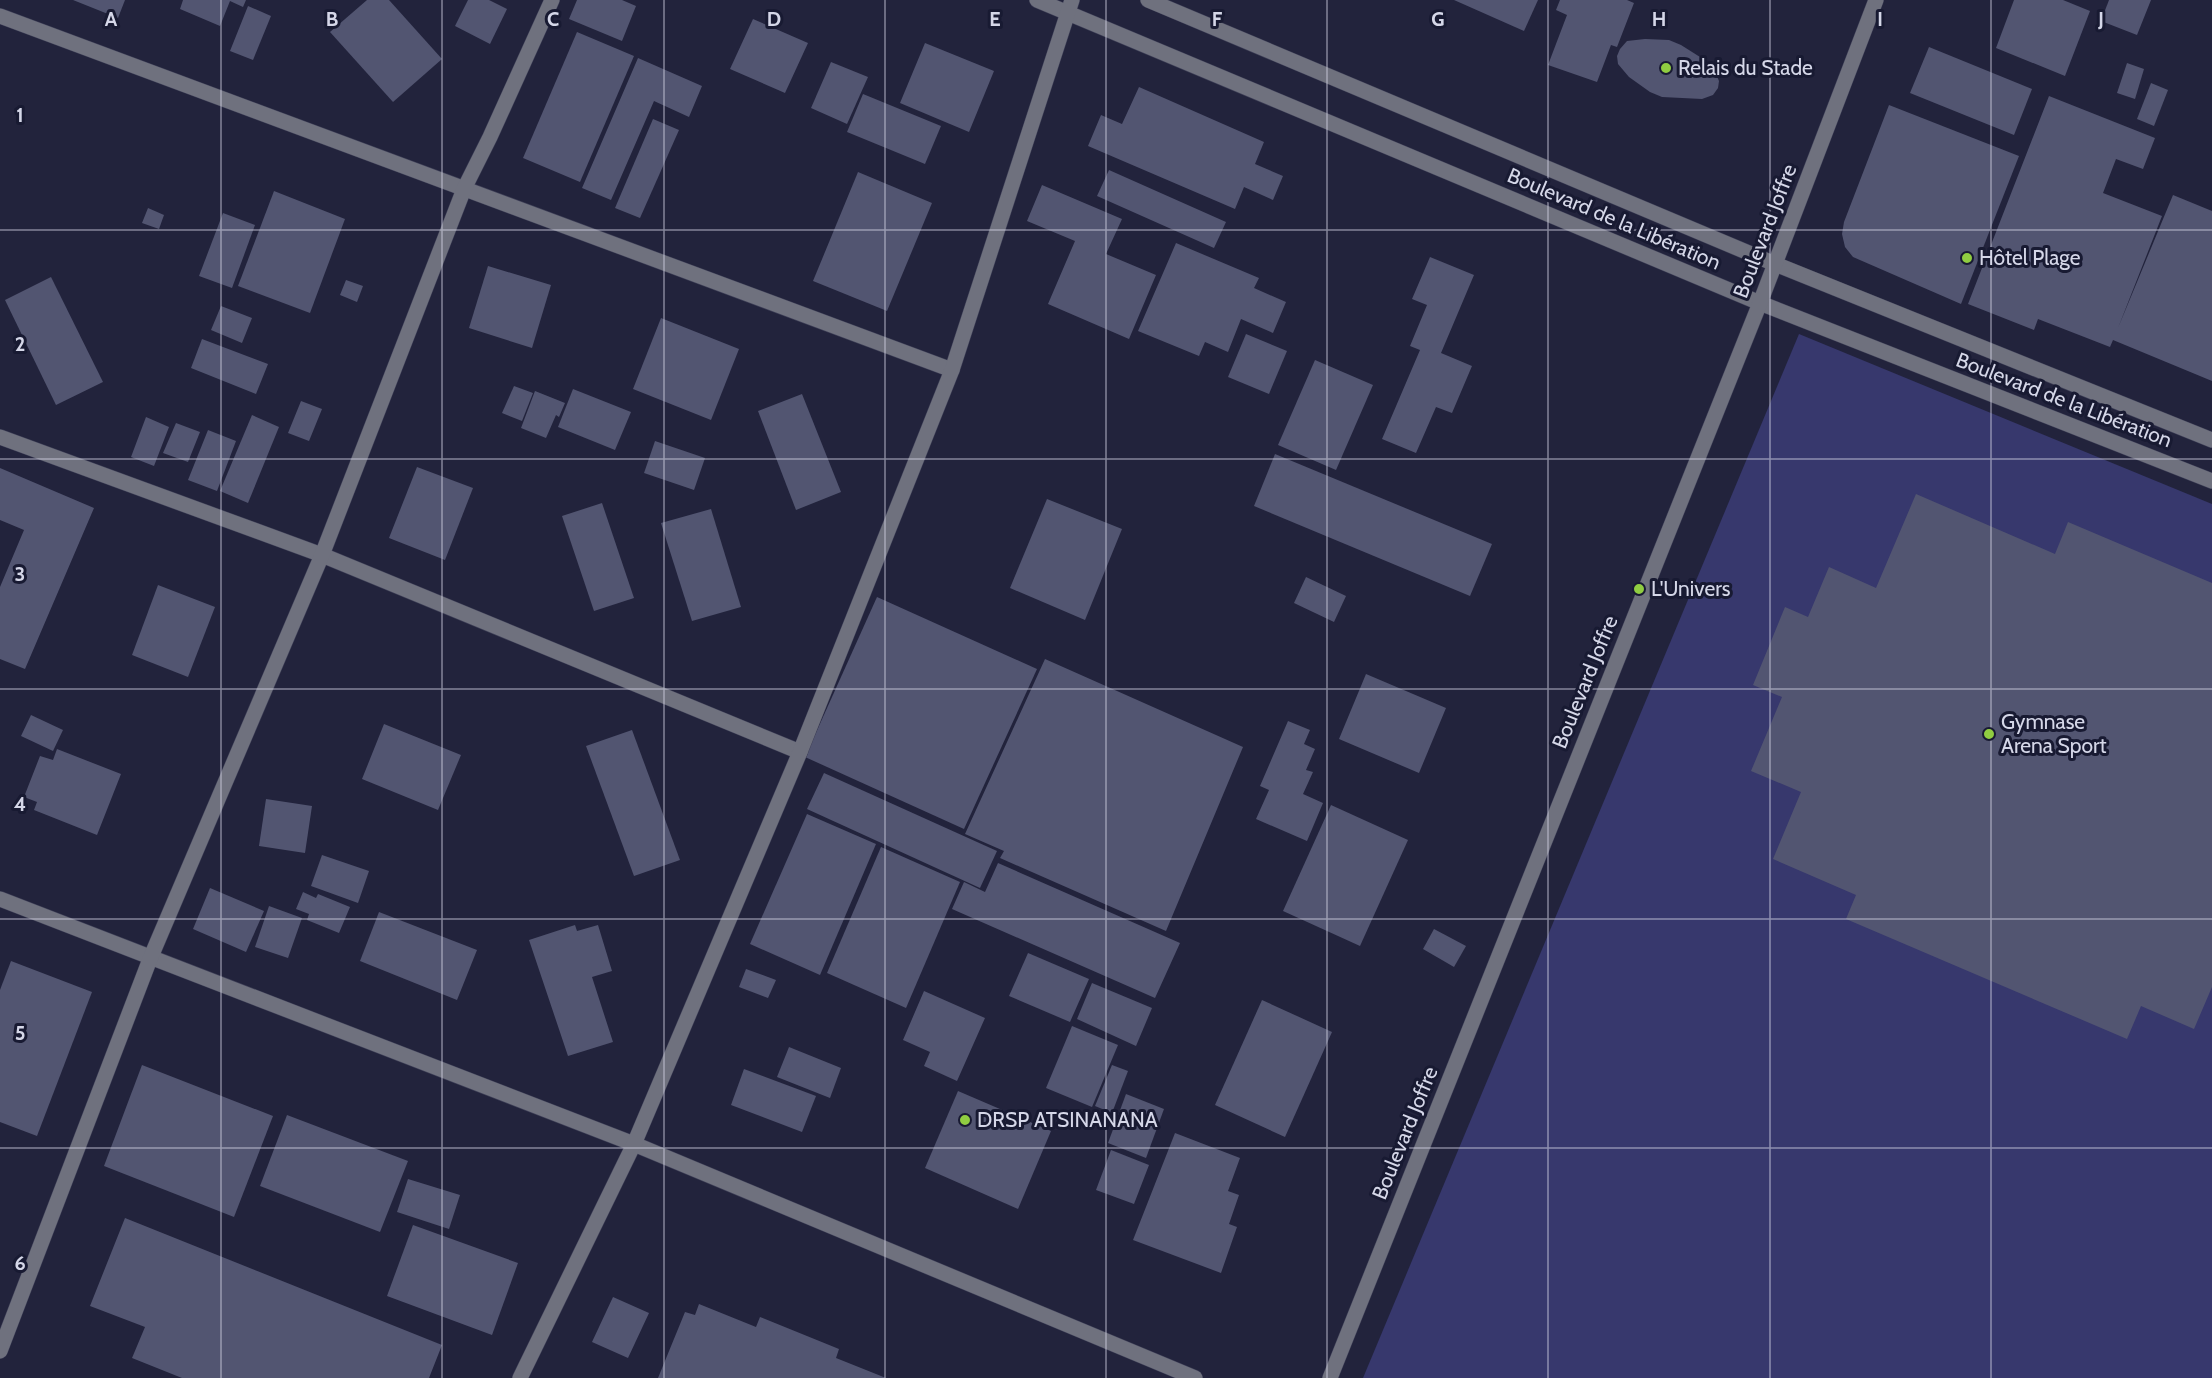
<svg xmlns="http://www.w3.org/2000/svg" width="2212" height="1378" font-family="Cabin,sans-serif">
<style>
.green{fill:#37386d}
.building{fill:#525571}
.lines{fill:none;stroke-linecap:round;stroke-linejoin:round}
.minor-casing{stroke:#3f4058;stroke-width:16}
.minor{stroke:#6f717e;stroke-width:15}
.grid{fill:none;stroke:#d5d7e8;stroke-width:1.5;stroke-opacity:0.55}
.poi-dot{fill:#90cd41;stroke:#181a32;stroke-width:2}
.labels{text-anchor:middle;stroke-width:6;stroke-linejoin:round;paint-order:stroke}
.poi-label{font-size:21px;fill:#d5d7e8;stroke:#181a32;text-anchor:start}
.street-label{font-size:21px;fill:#d5d7e8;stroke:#181a32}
.grid-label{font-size:20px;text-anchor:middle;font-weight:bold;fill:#d5d7e8;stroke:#181a32;stroke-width:6;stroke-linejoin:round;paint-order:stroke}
</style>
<rect width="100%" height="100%" fill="#22233c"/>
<path class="green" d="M1799,334L2212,504V1378H1363Z"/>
<g class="building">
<path d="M73,0H125L118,18Z"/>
<path d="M183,0H246L243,7L230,1L220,26L180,9Z"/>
<path d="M367,0H389L442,59L393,102L330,32Z"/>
<path d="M468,0H489L507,9L490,44L455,26Z"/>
<path d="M577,0H622L636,6L622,41L569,19Z"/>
<path d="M1454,0H1538L1524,31Z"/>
<path d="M1560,0H1627L1634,3L1617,47L1611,45L1597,82L1548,65L1567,15L1556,10Z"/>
<path d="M2014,0H2063L2090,11L2065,76L1996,48Z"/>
<path d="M2109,0H2151L2137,35L2101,21Z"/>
<path d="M248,6L271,16L253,60L230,51Z"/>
<path d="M753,19L808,43L785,93L730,69Z"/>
<path d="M577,32L634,56L580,182L523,158Z"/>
<path d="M1645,39L1669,40L1681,45L1700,57L1715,72L1719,81L1718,88L1713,95L1702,99L1662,97L1650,92L1629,77L1618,64L1617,56L1620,49L1627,41Z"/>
<path d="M925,43L994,71L969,132L900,103Z"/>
<path d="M1929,47L2032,89L2014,135L1910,93Z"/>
<path d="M638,58L702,86L689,117L654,101L611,200L582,188Z"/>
<path d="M831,62L868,77L847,124L811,108Z"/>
<path d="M2127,63L2144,69L2135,99L2117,93Z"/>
<path d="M2151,83L2168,90L2154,126L2137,119Z"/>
<path d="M1139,87L1264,142L1255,164L1283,176L1273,200L1244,187L1235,209L1088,146L1101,115L1122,124Z"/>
<path d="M863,94L941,126L925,164L847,132Z"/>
<path d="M2049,96L2155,138L2143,169L2116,159L2103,193L2162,216L2118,328L2173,195L2212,211V381L2113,340L2110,347L2038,319L2034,330L1968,304Z"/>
<path d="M1889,105L2019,156L1961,304L1853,257L1845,247L1842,234L1844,222Z"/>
<path d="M653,119L679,130L640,218L615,208Z"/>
<path d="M1109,170L1226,222L1214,248L1097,196Z"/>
<path d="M858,172L932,203L887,311L813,281Z"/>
<path d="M1042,185L1122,219L1106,254L1156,275L1129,339L1048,304L1075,241L1027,221Z"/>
<path d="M274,191L345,219L310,313L238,286Z"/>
<path d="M148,208L164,215L159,229L142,223Z"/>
<path d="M223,213L255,225L232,288L199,276Z"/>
<path d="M1176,243L1259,278L1254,288L1286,302L1273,333L1241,319L1228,352L1205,342L1199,356L1138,331Z"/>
<path d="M1430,257L1474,275L1441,353L1472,366L1452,413L1436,407L1416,453L1382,439L1420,350L1410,346L1427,305L1412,299Z"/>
<path d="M488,266L551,285L532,348L469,328Z"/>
<path d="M51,277L103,382L56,405L5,300Z"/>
<path d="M346,280L363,286L357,302L340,295Z"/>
<path d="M221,306L252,318L242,343L211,330Z"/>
<path d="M661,318L739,349L711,420L633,389Z"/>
<path d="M1246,334L1287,351L1269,394L1228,377Z"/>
<path d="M202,339L268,364L256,394L191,368Z"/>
<path d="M1315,360L1373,385L1336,470L1278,445Z"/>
<path d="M514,386L533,393L522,421L502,413Z"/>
<path d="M573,389L631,412L615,450L558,427Z"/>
<path d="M535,391L565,403L559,417L556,415L546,438L521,428Z"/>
<path d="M802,394L841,492L796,510L758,411Z"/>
<path d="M301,401L322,409L309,441L288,433Z"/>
<path d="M252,415L279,427L248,503L220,491Z"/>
<path d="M146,417L169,427L154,466L131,457Z"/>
<path d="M176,423L200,432L188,462L163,453Z"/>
<path d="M208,430L236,441L217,491L188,480Z"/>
<path d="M655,441L705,458L694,490L644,473Z"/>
<path d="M1275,454L1492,544L1470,596L1254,506Z"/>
<path d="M417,467L473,488L445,560L389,538Z"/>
<path d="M0,468L94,508L25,669L0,659V587L24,530L0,520Z"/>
<path d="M1916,494L2055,554L2068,522L2212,583V987L2194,1029L2141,1006L2127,1039L1846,919L1856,895L1773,859L1801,792L1751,771L1782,697L1753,685L1785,607L1808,617L1829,567L1876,588Z"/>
<path d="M1047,499L1122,529L1085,620L1010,588Z"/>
<path d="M602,503L634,598L594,611L562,516Z"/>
<path d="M711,509L741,607L692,621L661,523Z"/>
<path d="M1306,577L1346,596L1334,622L1294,603Z"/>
<path d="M158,585L215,607L188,677L132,655Z"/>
<path d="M877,597L1037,669L964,829L805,757Z"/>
<path d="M1045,659L1243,747L1166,931L1000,858L1004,851L965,834Z"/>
<path d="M1366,674L1446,708L1419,773L1339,739Z"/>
<path d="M31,715L63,730L53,751L21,736Z"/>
<path d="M1288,721L1310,730L1304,744L1315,749L1306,770L1313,772L1303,794L1323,803L1307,841L1256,819L1269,790L1260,786Z"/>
<path d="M384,724L461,755L438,810L362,779Z"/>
<path d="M632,730L680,860L634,876L586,746Z"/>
<path d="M57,749L121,774L97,835L34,810L37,802L24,797L40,756L53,760Z"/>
<path d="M824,773L997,851L980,888L807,809Z"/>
<path d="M266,799L312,806L305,853L259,846Z"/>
<path d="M1331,805L1408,840L1360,946L1283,911Z"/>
<path d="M807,814L876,844L820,975L750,944Z"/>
<path d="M881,847L960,882L906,1008L827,973Z"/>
<path d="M322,855L369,871L358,903L311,886Z"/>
<path d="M998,863L1180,943L1155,998L952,909L964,882L985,892Z"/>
<path d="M210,888L264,911L246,952L193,929Z"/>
<path d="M303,892L316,898L318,894L350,907L339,933L307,920L309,914L296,909Z"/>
<path d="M269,906L302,918L288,958L255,947Z"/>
<path d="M379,912L477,950L457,1000L360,961Z"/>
<path d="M575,925L577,931L598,925L612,971L592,977L613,1042L568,1056L529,940Z"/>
<path d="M1434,929L1466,946L1454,967L1423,949Z"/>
<path d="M1028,953L1089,979L1070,1022L1009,996Z"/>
<path d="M11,961L92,992L37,1136L0,1122V990Z"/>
<path d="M746,969L776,980L768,998L739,987Z"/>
<path d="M1092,983L1152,1008L1136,1046L1077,1019Z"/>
<path d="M924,991L985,1018L957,1081L924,1066L930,1052L903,1040Z"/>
<path d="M1262,1000L1332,1032L1285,1137L1215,1105Z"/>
<path d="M1072,1026L1118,1045L1092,1107L1046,1088Z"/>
<path d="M789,1047L841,1068L830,1098L777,1077Z"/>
<path d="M142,1065L273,1116L234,1217L104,1166Z"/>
<path d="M1112,1065L1128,1071L1112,1113L1095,1106Z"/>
<path d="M744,1069L816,1096L802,1132L731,1105Z"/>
<path d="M958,1091L1051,1131L1018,1209L925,1168Z"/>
<path d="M1126,1094L1164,1109L1146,1158L1108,1143Z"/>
<path d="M287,1115L408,1161L380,1232L260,1186Z"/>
<path d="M1175,1133L1240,1158L1228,1191L1239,1195L1229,1224L1237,1227L1221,1273L1133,1240Z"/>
<path d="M1111,1150L1149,1165L1134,1204L1096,1190Z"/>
<path d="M408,1179L460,1195L449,1229L397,1212Z"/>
<path d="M125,1218L442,1345L429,1378H182L132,1358L145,1327L90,1306Z"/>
<path d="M413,1225L518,1263L492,1335L387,1296Z"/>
<path d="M613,1297L649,1313L628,1358L592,1342Z"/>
<path d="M699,1304L756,1327L760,1317L839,1349L836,1358L886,1378H658L685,1312L695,1315Z"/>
</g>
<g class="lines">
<defs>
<g id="minor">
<path d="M1037,0L1760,303L2212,481"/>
<path d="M1148,0L1775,264L2212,440"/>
<path d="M0,16L952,370"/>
<path d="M0,437L322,555L800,752"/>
<path d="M0,899L634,1144L1195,1378"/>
<path d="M0,1351L150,959L322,555L464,189L490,137L552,0"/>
<path d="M520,1378L634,1144L800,752L952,370L1072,0"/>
<path d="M1330,1378L1760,303L1876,0"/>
</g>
</defs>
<use href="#minor" class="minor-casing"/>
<use href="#minor" class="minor"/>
</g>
<path class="grid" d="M221,0V1378M442,0V1378M664,0V1378M885,0V1378M1106,0V1378M1327,0V1378M1548,0V1378M1770,0V1378M1991,0V1378M0,230H2212M0,459H2212M0,689H2212M0,919H2212M0,1148H2212"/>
<g class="poi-dot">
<circle cx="1666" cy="68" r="6"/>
<circle cx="1967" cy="258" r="6"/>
<circle cx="1639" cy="589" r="6"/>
<circle cx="1989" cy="734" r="6"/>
<circle cx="965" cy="1120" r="6"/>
</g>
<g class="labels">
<g class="poi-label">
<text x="1678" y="75">Relais du Stade</text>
<text x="1979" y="265">Hôtel Plage</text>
<text x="1651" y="596">L'Univers</text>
<text x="2001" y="729">Gymnase<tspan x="2001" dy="24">Arena Sport</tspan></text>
<text x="977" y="1127">DRSP ATSINANANA</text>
</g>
<g class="street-label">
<text transform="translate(1614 219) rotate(23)" y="7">Boulevard de la Libération</text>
<text transform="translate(1765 231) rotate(-69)" y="7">Boulevard Joffre</text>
<text transform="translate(2064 400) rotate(21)" y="7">Boulevard de la Libération</text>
<text transform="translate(1585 682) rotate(-68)" y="7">Boulevard Joffre</text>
<text transform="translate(1405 1133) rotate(-68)" y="7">Boulevard Joffre</text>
</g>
</g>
<g class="grid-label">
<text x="111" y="26">A</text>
<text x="332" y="26">B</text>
<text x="553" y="26">C</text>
<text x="774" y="26">D</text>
<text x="995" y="26">E</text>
<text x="1217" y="26">F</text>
<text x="1438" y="26">G</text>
<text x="1659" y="26">H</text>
<text x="1880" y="26">I</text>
<text x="2101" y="26">J</text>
<text x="20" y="122">1</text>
<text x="20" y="351">2</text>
<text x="20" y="581">3</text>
<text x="20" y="811">4</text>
<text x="20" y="1040">5</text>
<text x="20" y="1270">6</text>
</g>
</svg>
